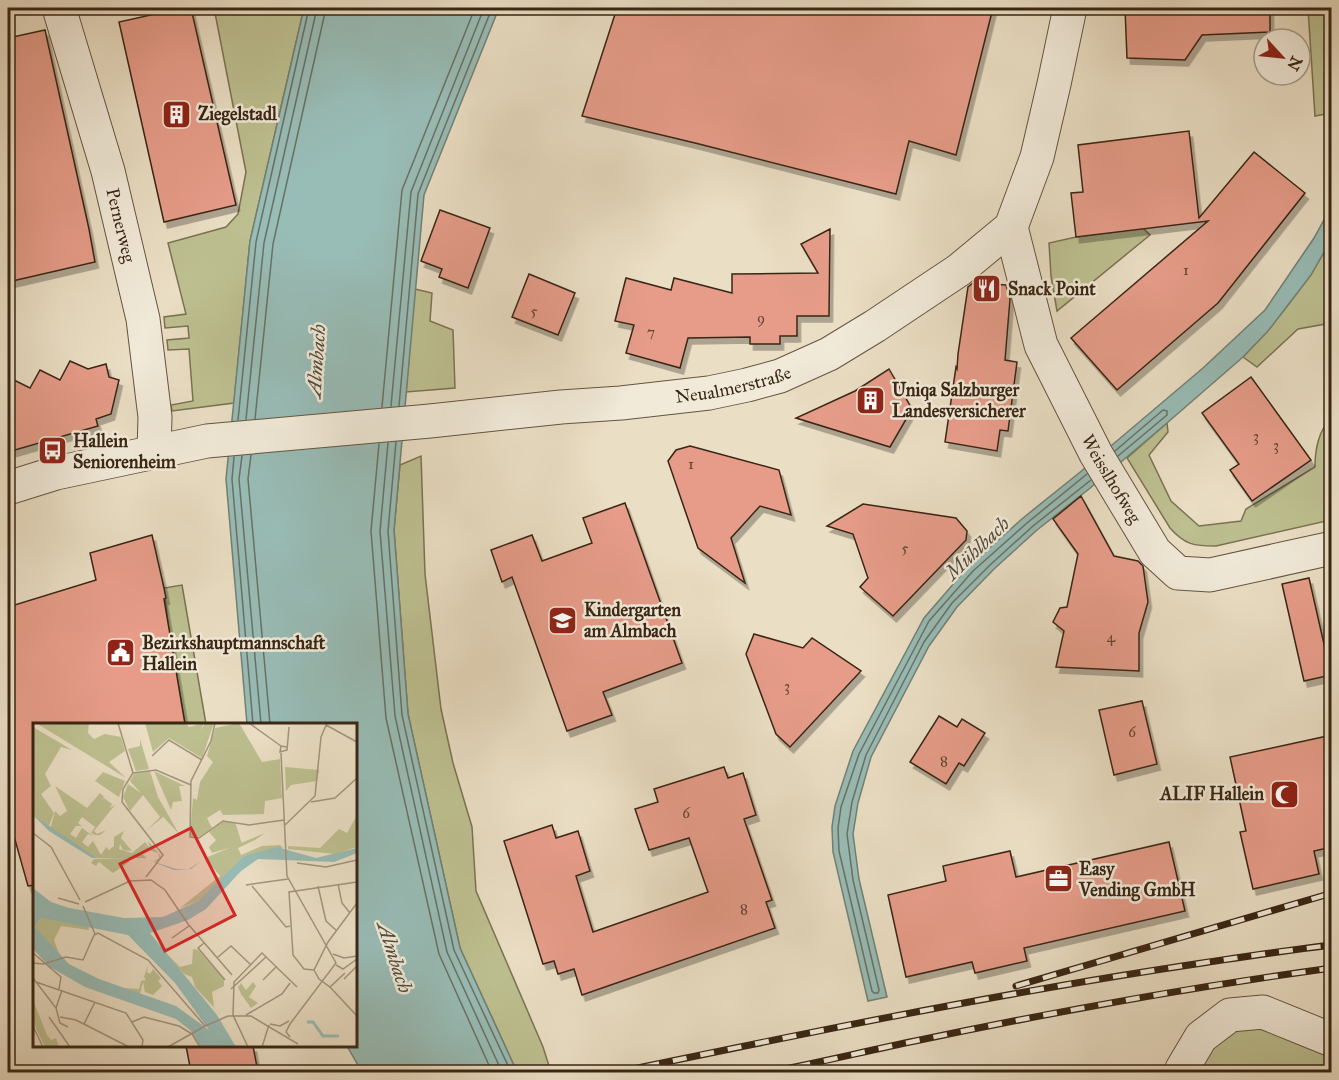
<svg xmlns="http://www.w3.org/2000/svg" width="1339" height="1080" font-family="'IM FELL Great Primer',serif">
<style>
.green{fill:#bdbf90;stroke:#7b7252;stroke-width:1.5}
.water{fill:#98bcb6;stroke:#728075;stroke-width:1.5}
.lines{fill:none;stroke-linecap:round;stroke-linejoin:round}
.shore{stroke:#687165;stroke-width:1.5}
.building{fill:#e69c89;stroke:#392614;stroke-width:1.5;filter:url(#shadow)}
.minor-casing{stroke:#655440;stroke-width:35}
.minor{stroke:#f1ead9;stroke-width:33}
.rail-casing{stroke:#392614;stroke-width:7}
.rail{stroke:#f1ead9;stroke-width:4.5;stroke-dasharray:14;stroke-linecap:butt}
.labels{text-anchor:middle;stroke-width:5;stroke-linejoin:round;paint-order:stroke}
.number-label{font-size:15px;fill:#644431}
.poi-label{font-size:18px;font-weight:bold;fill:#392614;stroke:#f1ead9;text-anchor:start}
.street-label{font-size:18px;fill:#392614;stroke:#f1ead9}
.water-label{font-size:20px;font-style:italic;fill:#514c3c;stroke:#f1ead9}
.inset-river{fill:none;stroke:#98bcb6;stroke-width:3}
.inset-road{fill:none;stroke:#a3947e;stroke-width:1.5}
.view{fill:#d62828;fill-opacity:0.15;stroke:#d62828;stroke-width:3}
.inset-edge{fill:none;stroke:#392614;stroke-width:3}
</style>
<defs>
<filter id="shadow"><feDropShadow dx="3.5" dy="6" stdDeviation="0" flood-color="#0004"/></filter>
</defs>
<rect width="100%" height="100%" fill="#eadec4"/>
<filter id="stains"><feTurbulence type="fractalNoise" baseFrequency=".00333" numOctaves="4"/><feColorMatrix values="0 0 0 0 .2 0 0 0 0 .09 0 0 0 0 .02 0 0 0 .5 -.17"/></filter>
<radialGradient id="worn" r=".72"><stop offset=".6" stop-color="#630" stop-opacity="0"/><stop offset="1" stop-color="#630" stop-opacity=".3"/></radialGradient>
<g class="green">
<path d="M214,8H304L250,241L234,403L172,411L171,405L193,401L189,349L168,350L167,340L189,338L188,326L165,328L164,317L186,314L168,243L226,227L238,214L246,172Z"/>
<path d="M1308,8H1331V113L1315,116Z"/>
<path d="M1143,228L1150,235L1057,311L1051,276L1049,243L1076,237Z"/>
<path d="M1331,240V323L1298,329L1257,367L1243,357C1278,321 1306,284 1331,240Z"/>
<path d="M415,289L432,293L430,321L453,330L455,388L406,392Z"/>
<path d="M1331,420V520L1216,546C1194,546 1185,545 1170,528L1127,458L1167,423L1168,432L1149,455L1171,501L1199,526L1241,521L1246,509L1315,467C1315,452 1318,429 1331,420Z"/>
<path d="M421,456L425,574L441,709L453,763L472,827L476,891L543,1047L551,1072H517L460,948L408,714L394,530L400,465Z"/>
<path d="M182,585L206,724H185L168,623L164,588Z"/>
<path d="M1249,1025L1331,1052V1072H1191L1208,1038Z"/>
</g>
<g class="water">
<path d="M304,8H499L424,195L394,530L408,714L460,948L517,1072H362L347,1046H356V724H247L226,479L250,241Z"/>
<path d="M1331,207V240L1311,275L1268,331L1243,357L1167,423L1089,489L1037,530L994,569L957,607L929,646L871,757L858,803L853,834L859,879L887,997L868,1001L833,852L832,827L835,806L853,751L924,618L968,567L1023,518L1079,473L1203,368L1265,310L1314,238Z"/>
</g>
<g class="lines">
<g class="shore">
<path d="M391,406L411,192L484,8"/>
<path d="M399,406L418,194L492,8"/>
<path d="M382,407L402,190L475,8"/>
<path d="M246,419L264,243L317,8"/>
<path d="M255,419L273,244L326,8"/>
<path d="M238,420L256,242L309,8"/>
<path d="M396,442L388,531L402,715L454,950L511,1072"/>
<path d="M388,443L380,531L395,716L447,952L502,1072"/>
<path d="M379,444L371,531L386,718L439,954L492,1072"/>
<path d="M1115,451L1163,410L1167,411V415L1118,456"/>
<path d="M251,455L248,479L270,724"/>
<path d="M242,456L239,479L261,724"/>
<path d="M234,457L232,479L253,724"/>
<path d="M1087,474L1027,523L973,571L929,621L859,754L841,807L838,828L839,851L872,991L874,993H878L879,990L853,880L847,834L852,802L866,755L924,642L952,603L990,565L1033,526L1091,480"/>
</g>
</g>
<g class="building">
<path d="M182,8H191L236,205L164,222L119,22Z"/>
<path d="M617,8H993L956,155L909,141L896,194L695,143L582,116Z"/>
<path d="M1125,8H1270V32L1202,35L1185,60L1127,58Z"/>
<path d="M45,30L89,229L95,262L8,282V38Z"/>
<path d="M1189,131L1199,218L1254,152L1305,193L1218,303L1117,390L1071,338L1208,221L1076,237L1071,193L1083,192L1078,145Z"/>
<path d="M440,210L490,228L468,288L439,277L442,269L421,261Z"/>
<path d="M830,229L829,316H797V336H780V344H750V337L688,338L680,368L626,353L634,325L615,321L626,278L671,290L674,278L732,293V274L818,273L801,244Z"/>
<path d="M529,274L575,293L558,335L512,317Z"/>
<path d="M973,283L1006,285L1010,299L1005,360L1017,362L1008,431L1000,430L997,451L945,442L956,367L957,369L958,354L968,287Z"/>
<path d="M70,361L88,369L106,364L109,377L119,380L111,414L96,419L98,426L8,452V377L30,388L40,370L60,380Z"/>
<path d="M889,369L912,409L890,447L796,418L855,391Z"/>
<path d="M1251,377L1311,460L1252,501L1230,470L1239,464L1202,413Z"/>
<path d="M690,446L779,470L791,515L760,506L731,538L745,583L698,548L668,461L676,450Z"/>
<path d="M1081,496L1114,556L1138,561L1143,566L1148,602L1139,633V671L1056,667L1064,631L1053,622L1060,608L1067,607L1078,554L1053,519Z"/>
<path d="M625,503L682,663L603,692L612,715L567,731L512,577L502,582L491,550L532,535L542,561L592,543L583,518Z"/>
<path d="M863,504L956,518L967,531L966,540L893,616L860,587L868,578L853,534L827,526Z"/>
<path d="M152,535L164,588L166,598L164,599L185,724H34V885L28,886L8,815V607L96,580L90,553Z"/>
<path d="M1309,578L1331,675L1304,681L1282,584Z"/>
<path d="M754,634L803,648L812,638L861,671L790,747L776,734L746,654Z"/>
<path d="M1142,701L1157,764L1114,775L1099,710Z"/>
<path d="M939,716L957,727L962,719L985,733L964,766L959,763L946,784L910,762Z"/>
<path d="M1332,735V847L1314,851L1319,874L1253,889L1240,832L1246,831L1230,757Z"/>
<path d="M724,767L728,778L743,773L756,815L744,819L772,900L766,902L775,928L582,995L574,969L558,974L554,961L543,964L504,841L552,825L556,838L578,831L590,871L576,876L593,932L708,892L689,838L649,850L635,809L658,802L654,789Z"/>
<path d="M1169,842L1185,911L1024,948L1027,961L975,973L972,962L906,977L888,895L946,881L943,866L1010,851L1016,877Z"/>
<path d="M186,1046H253L258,1072H191Z"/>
</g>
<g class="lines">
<defs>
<g id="minor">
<path id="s1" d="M59,8L108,171L143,319L155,417L154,451"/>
<path id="s2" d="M1011,227L1041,345L1096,454L1155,552L1178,573L1210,575L1332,548"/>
<path id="s3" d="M8,488L56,473L207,441L430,421L561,407L621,403L709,393L747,385L780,376L829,354L875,326L959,270L1011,227L1037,157L1054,84L1070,8"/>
<path d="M1181,1072L1182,1069L1201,1037L1230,1015L1263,1012L1332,1040"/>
</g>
</defs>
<use href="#minor" class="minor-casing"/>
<use href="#minor" class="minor"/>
<defs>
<g id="rail">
<path d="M1016,986L1332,893"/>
<path d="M618,1072C797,1035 976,998 1156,970C1215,961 1273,952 1332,945"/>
<path d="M769,1072C818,1063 866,1051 915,1041C1053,1012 1192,987 1332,968"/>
</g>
</defs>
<use href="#rail" class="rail-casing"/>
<use href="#rail" class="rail"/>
</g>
<defs>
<symbol id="building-square" viewBox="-11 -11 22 22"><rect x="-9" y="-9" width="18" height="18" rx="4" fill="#8f2418" stroke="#f1ead9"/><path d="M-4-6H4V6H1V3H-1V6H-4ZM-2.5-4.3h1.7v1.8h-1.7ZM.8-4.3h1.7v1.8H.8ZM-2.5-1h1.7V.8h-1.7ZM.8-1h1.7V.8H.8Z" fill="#fff"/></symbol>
<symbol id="restaurant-square" viewBox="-11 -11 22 22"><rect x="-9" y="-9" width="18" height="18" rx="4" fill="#8f2418" stroke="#f1ead9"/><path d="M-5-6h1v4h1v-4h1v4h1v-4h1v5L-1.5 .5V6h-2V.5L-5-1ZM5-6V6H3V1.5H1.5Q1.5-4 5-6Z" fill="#fff"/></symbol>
<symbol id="bus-square" viewBox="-11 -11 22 22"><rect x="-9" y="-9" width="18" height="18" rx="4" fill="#8f2418" stroke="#f1ead9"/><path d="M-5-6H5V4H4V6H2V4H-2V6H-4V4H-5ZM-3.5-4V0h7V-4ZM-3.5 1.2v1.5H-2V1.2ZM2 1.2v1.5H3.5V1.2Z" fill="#fff"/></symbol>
<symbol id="school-square" viewBox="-11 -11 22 22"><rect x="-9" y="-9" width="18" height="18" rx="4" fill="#8f2418" stroke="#f1ead9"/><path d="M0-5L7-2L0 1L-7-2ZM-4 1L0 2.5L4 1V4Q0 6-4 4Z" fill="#fff"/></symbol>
<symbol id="civic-square" viewBox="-11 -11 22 22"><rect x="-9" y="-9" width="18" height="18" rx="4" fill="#8f2418" stroke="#f1ead9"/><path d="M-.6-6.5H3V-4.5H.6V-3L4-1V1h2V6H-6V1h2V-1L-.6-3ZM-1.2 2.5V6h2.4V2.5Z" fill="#fff"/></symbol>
<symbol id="mosque-square" viewBox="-11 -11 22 22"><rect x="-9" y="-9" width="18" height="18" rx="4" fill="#8f2418" stroke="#f1ead9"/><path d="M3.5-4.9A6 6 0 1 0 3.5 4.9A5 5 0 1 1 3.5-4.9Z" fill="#fff"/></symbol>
<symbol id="office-square" viewBox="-11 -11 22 22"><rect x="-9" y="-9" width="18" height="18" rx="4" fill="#8f2418" stroke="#f1ead9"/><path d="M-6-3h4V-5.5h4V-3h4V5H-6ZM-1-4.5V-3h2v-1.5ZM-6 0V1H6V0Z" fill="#fff"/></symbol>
</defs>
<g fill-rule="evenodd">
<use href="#building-square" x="160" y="98" width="33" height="33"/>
<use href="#restaurant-square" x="970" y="272" width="33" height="33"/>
<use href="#building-square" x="854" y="384" width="33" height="33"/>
<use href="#bus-square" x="36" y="434" width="33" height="33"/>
<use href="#school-square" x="546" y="604" width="33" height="33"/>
<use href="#civic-square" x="104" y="636" width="33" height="33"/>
<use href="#mosque-square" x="1268" y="778" width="33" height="33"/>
<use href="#office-square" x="1042" y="862" width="33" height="33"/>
</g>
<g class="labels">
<g class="number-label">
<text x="1186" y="275">1</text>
<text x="534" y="316">5</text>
<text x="761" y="323">9</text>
<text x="651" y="337">7</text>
<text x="1256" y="441">3</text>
<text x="1276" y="450">3</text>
<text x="691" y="469">1</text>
<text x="905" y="553">5</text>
<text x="1111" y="642">4</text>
<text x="787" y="691">3</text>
<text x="1132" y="737">6</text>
<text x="944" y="766">8</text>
<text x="686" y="818">6</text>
<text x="744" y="914">8</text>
</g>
<g class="poi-label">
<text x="198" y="120">Ziegelstadl</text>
<text x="1008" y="295">Snack Point</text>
<text x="892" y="396">Uniqa Salzburger<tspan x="892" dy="21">Landesversicherer</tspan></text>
<text x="73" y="447">Hallein<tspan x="73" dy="21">Seniorenheim</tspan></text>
<text x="584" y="616">Kindergarten<tspan x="584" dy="21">am Almbach</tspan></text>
<text x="142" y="649">Bezirkshauptmannschaft<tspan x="142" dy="21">Hallein</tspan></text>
<text x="1264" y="800" text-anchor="end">ALIF Hallein</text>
<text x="1079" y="875">Easy<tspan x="1079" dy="21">Vending GmbH</tspan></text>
</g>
<g class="street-label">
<text dy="6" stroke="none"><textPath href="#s1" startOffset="226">Pernerweg</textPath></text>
<text dy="6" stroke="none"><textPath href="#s3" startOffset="734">Neualmerstraße</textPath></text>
<text dy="6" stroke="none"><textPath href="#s2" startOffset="273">Weisslhofweg</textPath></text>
</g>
<g class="water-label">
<text transform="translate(316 361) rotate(-86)" y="7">Almbach</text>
<text transform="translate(977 548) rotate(-44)" y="7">Mühlbach</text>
<text transform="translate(395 957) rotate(72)" y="7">Almbach</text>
</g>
</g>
<g transform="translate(33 723)">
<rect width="324" height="324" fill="#eadec4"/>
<path d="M3,0H56L55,10L61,16L72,11L88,14L92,28L76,39L93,55ZM112,0H153L156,4L171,0L167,8L172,0H181L169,35L136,15L120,29ZM206,0L229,39L247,36L249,75L232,78L231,91L190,92L187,87L174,95L179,105L166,114L157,113L160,75L164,77L167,59L180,39L174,33L182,5ZM0,4L39,27L28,24L12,51L18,63L8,71L21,90L15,105L0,92ZM107,16L116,46L103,48L95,26L107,23ZM252,44L286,47L284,58L258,62L253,68ZM117,48L125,74L146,111L97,58L101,51ZM121,48L152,63H146L149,78L140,79L138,87ZM70,49L92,58L86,74L62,58ZM95,61L111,72L130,94L113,108L127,94L110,72L97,88L90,74ZM22,63L54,85L67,70L71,74L68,78L71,75L79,81L77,85L82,82L61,108L64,111L73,107L67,112H62L58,110L62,104L49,94L45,100L49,103H43L37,111L43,115L49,105L60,113L55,111L49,119L55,124L60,118L68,132L73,124L76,127L81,123V114L91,108L88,115L99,128L90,127L87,121L86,126L99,130L112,119L117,125L115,118L128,133L124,139L121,138L126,135L125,130L113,126L109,131L114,135H64L17,107L22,88L27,93L34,88ZM324,92V124L302,131L255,126V123L287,125L306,106L314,110ZM189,99H202L209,121L179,130L176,124L183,117L176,109ZM232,110L222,117L205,125L208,132L229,123L247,122L250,125L211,133L178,167L165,178L147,185L187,153L172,135ZM93,135L96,139L80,150L66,139L63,143L58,140L61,136ZM8,195L55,203L56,207L28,203L21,217L27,233L2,204ZM129,226L147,244L159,241L160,226L165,227L191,256V263L179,269L181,284L171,273L188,292L162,264L159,254L151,251ZM115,242L114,249L117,251L120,246L128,255L125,258L129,263L120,272L112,269L110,259L107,271L91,265L106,266L108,258L113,257L111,254ZM208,260L213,267L220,259L223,263L216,274L225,280L218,285L208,271L205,264ZM0,277L14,312L18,317L23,315L26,324H12L0,299Z" fill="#bdbf90"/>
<path d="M0,92L64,135L106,134L143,146H156L168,138L158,146L141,147L110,135H59L16,108ZM244,124L283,135L324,125V130L301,139L225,136L208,148L173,186L155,197L117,210L184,292L203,324H168L157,307L143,296L52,264L17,244L0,226V165L18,179L36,185L91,195L130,194L165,178L211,133ZM8,195L95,212L142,260L176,307L143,283L66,256L36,241L2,204Z" fill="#98bcb6" fill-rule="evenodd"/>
<path class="inset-river" d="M274,299H280L290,313H306"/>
<path class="inset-road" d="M85,0L100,50L90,66L89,79L130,132L113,154M182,0L178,18L158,58L157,114L166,115L190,98L216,102L251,97M216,0L248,23M293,2L324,19M254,24L248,23L247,29L254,27L256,4M248,30L254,153L303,240L257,301L253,309L257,314M119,33L136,17L169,37M100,50L123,47L158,62M278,79L302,75L324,55M252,102L282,73L288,14L294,0M0,110L18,124L47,177M264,140L293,144L324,137M305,161L309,180L317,190M213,162L255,156M219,163L253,204L257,203M285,163L293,198L304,208M25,175L46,181M52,179L97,158L118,157L132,167L155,201L199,252M50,183L62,211M139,215L156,203M171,220L165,225L192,257M0,230L28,254L26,266M300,231L311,235L324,233M185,234L198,223L218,242M0,240L10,241L33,234L50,237L61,212L65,210L115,237L172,303L195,293H218L265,321M303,242L310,246L324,236M281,247L271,246L260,232L256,169L324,159M312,250L297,264L286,256L281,247L295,219L324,180M0,255L23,285L27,300L35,304M311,256L324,243M230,257L243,244M3,259L93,290L110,317L109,324M297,264L324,293M198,266L233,234M23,285L29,267M213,292L249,271L257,260M16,294L37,324M27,294L43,297L96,324M99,299L111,294L146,303L159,311L167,324M51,301L62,279M237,301L247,303L256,298M0,303L10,324M135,324L172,303M215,324L200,292L201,259L229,230L264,264M229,324L236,302"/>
<path class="view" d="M158,105L202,192L132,228L87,141Z"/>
<rect width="324" height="324" class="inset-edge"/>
</g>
<rect width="1339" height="1080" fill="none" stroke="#eadec4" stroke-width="30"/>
<rect x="9" y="9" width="1321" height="1062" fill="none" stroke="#392614" stroke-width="3"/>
<rect x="15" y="15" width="1309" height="1050" fill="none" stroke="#392614" stroke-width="1.5"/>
<g transform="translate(1282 57) rotate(117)"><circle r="28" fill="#f1ead9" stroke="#a79c8a" stroke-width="1.5"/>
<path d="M0-4.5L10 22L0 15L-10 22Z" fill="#8f2418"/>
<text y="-9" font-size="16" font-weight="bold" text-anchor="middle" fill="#392614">N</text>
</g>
<rect width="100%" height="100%" filter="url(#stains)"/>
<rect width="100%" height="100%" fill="url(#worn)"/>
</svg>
